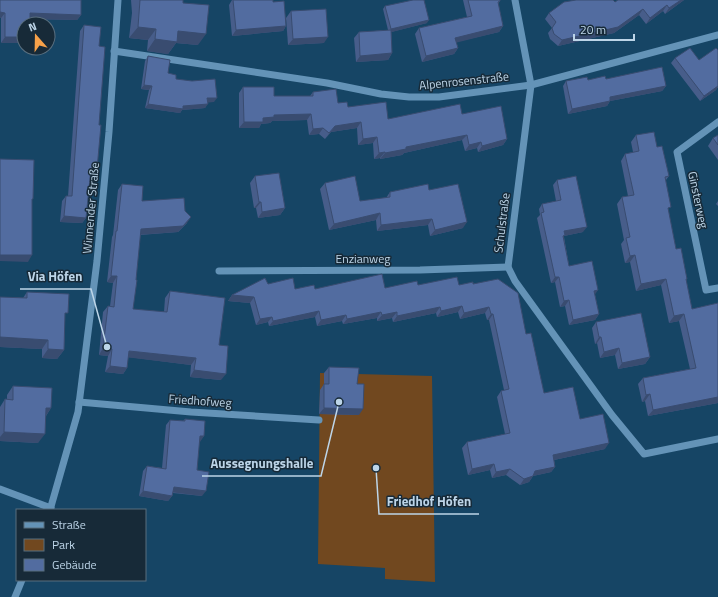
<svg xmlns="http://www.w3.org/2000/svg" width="718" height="597" font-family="'Titillium Web',sans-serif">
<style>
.green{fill:#71481f}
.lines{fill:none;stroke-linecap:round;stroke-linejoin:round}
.minor{stroke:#6493b7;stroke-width:7}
.wall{fill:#475d8a}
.shaded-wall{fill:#394c70}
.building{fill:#526ca0;stroke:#394c70}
.labels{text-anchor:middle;stroke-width:3;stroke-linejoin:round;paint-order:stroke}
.street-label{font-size:12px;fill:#bdd5e8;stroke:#172a38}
.leader{fill:none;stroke:#bdd5e8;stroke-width:1.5}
.callout-dot{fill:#bdd5e8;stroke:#172a38;stroke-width:1.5}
.callout-label{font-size:13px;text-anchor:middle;font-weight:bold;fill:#bdd5e8;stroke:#172a38;stroke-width:3;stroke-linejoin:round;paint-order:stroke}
</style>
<rect width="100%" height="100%" fill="#164565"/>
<path class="green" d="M320,373L432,376L435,582L385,579V568L318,564Z"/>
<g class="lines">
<g class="minor">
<path d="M515,0L531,85L508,267L515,281L612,415L644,454L718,439"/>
<path d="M114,51L327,83L381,94L409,97H439L531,85L718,35"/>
<path d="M718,122L677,152L706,290L718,288"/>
<path d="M219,271L420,270L508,267"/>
<path d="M79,402L191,412L319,420"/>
<path d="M0,489L51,508"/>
<path d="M50,510L78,412L97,261L109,132L118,0"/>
<path d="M15,597L22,580"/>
</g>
</g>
<g class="wall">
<path d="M0,0L81,15L77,20L30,19L1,43V18H0Z"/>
<path d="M131,0H183V3L198,45L176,43L168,54L147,51L148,40L129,38L132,13Z"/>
<path d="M232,0H273V2L286,26L283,31L232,36L229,5Z"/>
<path d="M463,0H500V1L498,4L503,26L499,32L456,42L458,48L454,54L422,62L415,34L419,28L467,17Z"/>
<path d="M684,0L665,14L663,11L646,24L639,15L614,33L558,46L550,39L548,33L552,28L545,19L549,13L615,2Z"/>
<path d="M385,6L427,23L391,32L392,53L388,60L356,62L354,38L359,32L388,30L383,9Z"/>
<path d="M291,11L324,43L288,45L286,18Z"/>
<path d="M84,25L99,46V125L97,169L94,174H90L86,218L82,223L60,222L62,201L66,196H68L80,31Z"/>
<path d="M718,50V87L716,90L700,101L671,63L675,58L699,60Z"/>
<path d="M148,56L168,73L176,79L214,102H208L205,108L182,110L180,113L145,108L149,90L141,89L145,61Z"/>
<path d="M606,79L666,86L662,91L610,101L607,106L568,114L563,86L566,81Z"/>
<path d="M243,87L274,96H310L313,92L348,107L388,119L462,114L507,139L503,145L478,152L477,148L465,151L462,140L404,153L402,155L380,159V158L374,159L373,143L358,145L357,128L331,132L325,139L319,134L309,135L307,120L272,121L270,123L261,124L259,128H239V93Z"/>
<path d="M636,135L657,147L669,176L666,180L668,211L676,249L687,279L686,280L692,309L718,303V403L648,416L645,401L642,402L638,384L643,378L690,369L679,321L669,323L661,285L636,291L630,262L625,263L621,244L624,240L617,204L622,197L628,196L621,161L625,154L633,152L631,142Z"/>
<path d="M718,135V160L708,146L713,138Z"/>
<path d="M255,176L285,208L280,215L258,218L256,208H254L250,183Z"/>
<path d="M557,180L583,232L564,236V237L569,266L595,295L599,314L595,320L569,325L565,306L560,307L555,282L551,283L537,218L540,215L539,209L542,204L556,201L553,185Z"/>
<path d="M325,183L360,201L386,198L390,192L429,190L463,228L430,236L428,225L377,231L376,220L329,230L320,189Z"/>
<path d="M122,184L142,201L185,211L187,223L178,232L140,235L133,309L164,312L165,298L170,291L219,345L221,380L190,377L191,365L128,357L127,368L123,374L105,372L108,356L99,355L103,312L108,306H110L113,283L107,282L112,237L113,235L118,190Z"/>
<path d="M718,201V206L716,204Z"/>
<path d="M268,284L295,289H315L385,288L418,285H459L473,284L526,334L544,393L580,419L605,449L554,460L555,467L551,472L533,476L529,482L520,485L506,475L492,478L490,470L468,475L462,448L467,442L505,434L497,397L501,391L504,390L489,320H487L485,313L460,319L458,312L437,317L436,313L393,322L392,318L377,321V318L343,324L342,321L317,326L315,317L269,326L268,322L256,325L250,303L228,301L232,295Z"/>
<path d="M27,292L65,317L64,350L57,359L42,358V349L0,347V297L23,298Z"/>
<path d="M596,322L650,357L645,364L618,369L615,355L600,358L597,343L595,344L592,328Z"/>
<path d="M329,367L357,384L359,415L319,414L320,390L324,384V373Z"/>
<path d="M13,386L51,408L46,416L38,443L0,441V407L5,399H7V395Z"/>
<path d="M185,419L204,436L199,442L197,470L202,496L173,493L172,496L168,501L139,496L143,471L147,466L162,468L166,425L170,420L183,421Z"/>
</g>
<g class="shaded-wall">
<path d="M681,0H684L665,14L669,8Z"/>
<path d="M667,5L663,11L646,24L650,18Z"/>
<path d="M643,9L639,15L614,33L558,46L562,40Z"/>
<path d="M0,12L5,13L1,18H0Z"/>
<path d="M30,13L81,15L77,20L26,19Z"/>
<path d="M429,20L427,23L388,33L391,29Z"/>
<path d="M286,26L283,31L232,36L236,30Z"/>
<path d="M503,26L499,32L451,44L455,38Z"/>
<path d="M138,27L156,29L148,40L129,38Z"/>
<path d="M178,31L206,34L198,45L176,43L168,54L147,51L155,39Z"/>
<path d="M5,37H24V43H1Z"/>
<path d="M328,37L324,43L288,45L293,39Z"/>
<path d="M458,48L454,54L422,62L426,56Z"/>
<path d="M392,53L388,60L356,62L360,56Z"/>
<path d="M144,85L152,86L149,90L141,89Z"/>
<path d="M666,86L662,91L610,101L607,106L568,114L572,109L610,97Z"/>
<path d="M718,86V87L716,90L700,101L704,96Z"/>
<path d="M207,98H217L214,102L204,103Z"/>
<path d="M148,104L183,106L208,104L205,108L182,110L180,113L145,108Z"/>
<path d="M311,114L307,120L272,121L270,123L261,124L259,128H239L244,122L274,115Z"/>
<path d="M361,122L357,128L331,132L325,139L335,126Z"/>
<path d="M323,128L319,134L309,135L313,129Z"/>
<path d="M467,135L462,140L404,153L402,155L380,159L385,153L406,147Z"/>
<path d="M377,137L373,143L358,145L363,139Z"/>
<path d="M507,139L503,145L478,152L482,146Z"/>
<path d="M481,142L477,148L465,151L469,145Z"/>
<path d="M385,152L380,158L374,159L379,153Z"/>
<path d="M91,168L97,169L94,174H87Z"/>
<path d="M259,202H261L256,208H254Z"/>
<path d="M285,208L280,215L258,218L262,212Z"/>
<path d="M380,213L376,220L329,230L334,224Z"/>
<path d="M64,216L86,218L82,223L60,222Z"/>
<path d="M191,217L187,223L178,232L136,235L141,229Z"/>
<path d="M432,219L428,225L377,231L381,225Z"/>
<path d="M467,222L463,228L430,236L435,230Z"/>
<path d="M587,227L583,232L564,236L561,241L564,231Z"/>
<path d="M0,255H32L28,262L0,261Z"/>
<path d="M635,255L630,262L625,263L630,256Z"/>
<path d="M111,276H117L113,283L107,282Z"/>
<path d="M555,277H559L555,282L551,283Z"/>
<path d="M666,279L661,285L636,291L641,284Z"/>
<path d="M598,290L594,296V291Z"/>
<path d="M232,295L254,297L250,303L228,301Z"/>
<path d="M569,300L565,306L560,307L564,301Z"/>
<path d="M462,306L458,312L437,317L441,311Z"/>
<path d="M440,307L436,313L393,322L397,316Z"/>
<path d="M489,307L485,313L460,319L464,313Z"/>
<path d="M319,311L315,317L269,326L273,321Z"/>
<path d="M381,312L377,318L343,324L347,319Z"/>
<path d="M397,312L392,318L377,321L382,315Z"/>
<path d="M491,314H493L489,320H487Z"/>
<path d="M599,314L595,320L569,325L573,320Z"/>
<path d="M684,314L679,321L669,323L674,316Z"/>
<path d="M346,315L342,321L317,326L321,320Z"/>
<path d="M272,317L268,322L256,325L260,319Z"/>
<path d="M0,337L48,340L42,349L0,347Z"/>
<path d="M599,337H601L597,343L595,344Z"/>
<path d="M103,348L112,349L108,356L99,355Z"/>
<path d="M619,348L615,355L600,358L604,352Z"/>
<path d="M48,349L64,350L57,359L42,358Z"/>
<path d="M129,351L196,358L191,365L125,357Z"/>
<path d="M650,357L645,364L618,369L622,363Z"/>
<path d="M110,366L127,368L123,374L105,372Z"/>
<path d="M194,370L226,374L221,380L190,377Z"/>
<path d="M650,394L645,401L642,402L646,395Z"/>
<path d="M718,397V403L648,416L653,410Z"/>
<path d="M46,408H51L45,417Z"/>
<path d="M324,408L363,409L359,415L319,414Z"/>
<path d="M4,432L45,434L38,443L0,441V437Z"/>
<path d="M200,436H204L200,442H196Z"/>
<path d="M609,443L605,449L549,461L553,455Z"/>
<path d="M494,464L490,470L468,475L472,469Z"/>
<path d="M555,467L551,472L533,476L529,482L520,485L524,479L535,471Z"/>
<path d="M510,469L506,475L492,478L496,472Z"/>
<path d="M174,487L206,491L202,496L170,492Z"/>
<path d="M143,491L172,496L168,501L139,496Z"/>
</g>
<g class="building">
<path d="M0,0H81V15L30,13V24H24V37H5V13L0,12Z"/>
<path d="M140,0H183V3L209,5L206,34L178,31L177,42L155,39L156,29L138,27Z"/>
<path d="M233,0H273V2L284,1L286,26L236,30Z"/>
<path d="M413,0H424L429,20L391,29L385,6Z"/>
<path d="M468,0H500V1L498,2L503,26L455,38L458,48L426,56L419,28L472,16Z"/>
<path d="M576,0H613L615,2L618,0H681L669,8L667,5L650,18L643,9L618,27L562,40L554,34L552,28L556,22L549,13L564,2Z"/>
<path d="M326,9L328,37L293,39L291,11Z"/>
<path d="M84,25L101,27L99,46L105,47L99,125H101L97,169L91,168L86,218L64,216L66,196H72Z"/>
<path d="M391,30L392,53L360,56L359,32Z"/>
<path d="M690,48L699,60L716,48L718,50V86L704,96L675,58Z"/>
<path d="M148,56L170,60L168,73L176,75V79L192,81L215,79L217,98H207L208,104L183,106V109L148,104L152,86L144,85Z"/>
<path d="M662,67L666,86L610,97V101L572,109L566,81L587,77L588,80L605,76L606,79Z"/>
<path d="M243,87H274V96H313V92L336,89L338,103L347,102L348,107L386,102L388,119L460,104L462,114L501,106L507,139L482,146L481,142L469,145L467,135L406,147V149L385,153V152L379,153L377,137L363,139L361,122L335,126L329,133L323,128L313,129L311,114L274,115V117L263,118V122H244Z"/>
<path d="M654,132L657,147L662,146L669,176L665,177L671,207L668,208L676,249L681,248L687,279H686L692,309L718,303V397L653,410L650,394L646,395L643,378L696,368L684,314L674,316L666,279L641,284L635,255L630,256L626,238L630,237L622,197L634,195L625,154L639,151L636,135Z"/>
<path d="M718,135V145L713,138Z"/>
<path d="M0,159L34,160L33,199H32V255H0Z"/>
<path d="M279,173L285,208L262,212L261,202H259L255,176Z"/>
<path d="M355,176L360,201L390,197V192L428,184L429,190L458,184L467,222L435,230L432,219L381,225L380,213L334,224L325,183Z"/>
<path d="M576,176L587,227L564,231L565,235L563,236L569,266L592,261L598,290L594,291L599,314L573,320L569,300L564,301L559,277H555L541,213L544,212L542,204L561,200L557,180Z"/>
<path d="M122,184L143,186L142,201L184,198L185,211L191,217L183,226L141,229L136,280H137L133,309L167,312L170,291L225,298L219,345L228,346L226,374L194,370L196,358L129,351L127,368L110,366L112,349L103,348L108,306L114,307L117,276H111L116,231H117Z"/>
<path d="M382,274L385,288L417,281L418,285L457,277L459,285L473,282V284L498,279L518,293L526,334L531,333L544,393L573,387L580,419L603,414L609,443L553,455L555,467L535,471L533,476L524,479L510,469L496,472L494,464L472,469L467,442L510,433L501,391L509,389L493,314H491L489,307L464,313L462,306L441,311L440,307L397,316V312L382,315L381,312L347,319L346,315L321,320L319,311L273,321L272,317L260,319L254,297L232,295L265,278L268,284L293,278L295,289L314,285L315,289Z"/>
<path d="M27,292L69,294L68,313H65L64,350L48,349V340L0,337V297L27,298Z"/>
<path d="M641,313L650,357L622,363L619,348L604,352L601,337H599L596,322Z"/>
<path d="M329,367L359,368L357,384H364L363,409L324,408V384H329Z"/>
<path d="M13,386L52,388L51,408H46L45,434L4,432L5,399L13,400Z"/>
<path d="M185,419L205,421L204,436H200L197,470L209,472L206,491L174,487L172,496L143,491L147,466L166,469L170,420L185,421Z"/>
</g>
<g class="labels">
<g class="street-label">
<text transform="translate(464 81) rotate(-6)" y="4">Alpenrosenstraße</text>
<text transform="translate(698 200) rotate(78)" y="4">Ginsterweg</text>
<text transform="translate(91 208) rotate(-85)" y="4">Winnender Straße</text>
<text transform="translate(502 223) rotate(-83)" y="4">Schulstraße</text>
<text x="363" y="263">Enzianweg</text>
<text transform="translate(200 401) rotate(4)" y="4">Friedhofweg</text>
</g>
</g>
<path class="leader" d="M107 347L91 289H20M339 402L321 476H202M376 468L379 514H479"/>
<g class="callout-dot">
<circle cx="107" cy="347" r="4"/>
<circle cx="339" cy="402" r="4"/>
<circle cx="376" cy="468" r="4"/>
</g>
<g class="callout-label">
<text x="55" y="281">Via Höfen</text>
<text x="262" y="468">Aussegnungshalle</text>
<text x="429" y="506">Friedhof Höfen</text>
</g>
<rect x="16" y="509" width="130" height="72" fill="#172a38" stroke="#596e7e"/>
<rect x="24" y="522" width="20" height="6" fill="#6493b7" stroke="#596e7e"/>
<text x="52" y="529" font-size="12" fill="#bdd5e8">Straße</text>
<rect x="24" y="539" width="20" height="12" fill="#71481f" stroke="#596e7e"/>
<text x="52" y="549" font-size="12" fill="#bdd5e8">Park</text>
<rect x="24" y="559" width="20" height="12" fill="#526ca0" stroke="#596e7e"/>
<text x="52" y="569" font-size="12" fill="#bdd5e8">Gebäude</text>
<g transform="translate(36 36) rotate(340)"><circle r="19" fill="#172a38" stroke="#596e7e"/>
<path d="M0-3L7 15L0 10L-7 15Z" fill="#f7a149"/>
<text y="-6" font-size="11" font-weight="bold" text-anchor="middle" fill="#bdd5e8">N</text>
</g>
<path d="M574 34v6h60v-6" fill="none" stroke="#bdd5e8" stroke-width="2"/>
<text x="580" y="34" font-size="12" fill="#bdd5e8" stroke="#172a38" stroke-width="3" paint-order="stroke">20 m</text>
</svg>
